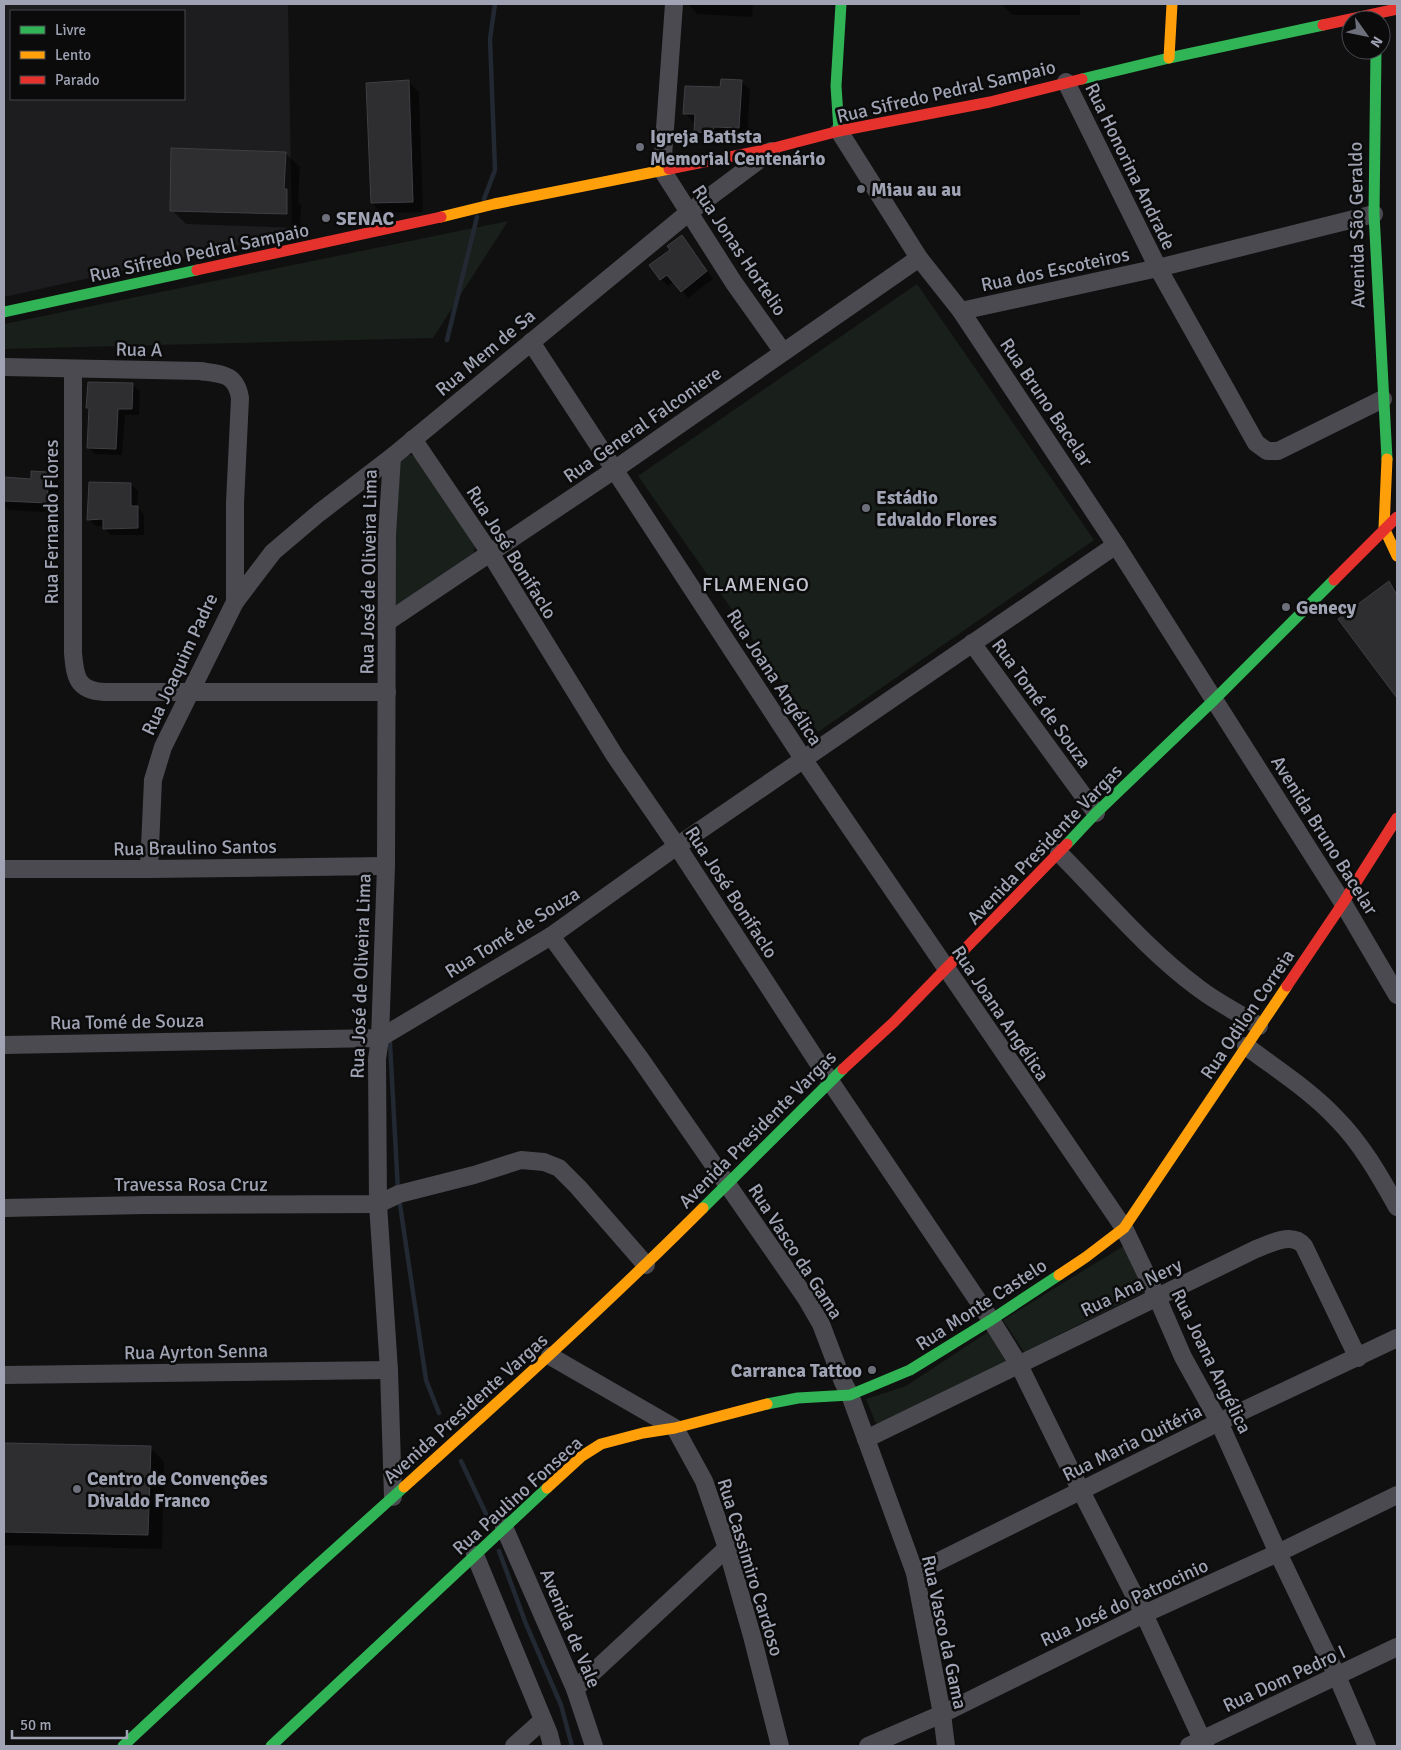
<svg xmlns="http://www.w3.org/2000/svg" width="1401" height="1750" font-family="Signika,sans-serif">
<style>
.built{fill:#1d1d1f;fill-rule:evenodd}
.green{fill:#191f1a}
.shadow{fill:#0007}
.lines{fill:none;stroke-linecap:round;stroke-linejoin:round}
.stream{stroke:#232932;stroke-width:4.5}
.building{fill:#2e2e30;stroke:#3f3f44}
.street{stroke:#4a4a50;stroke-width:18}
.fast{stroke:#30b455;stroke-width:11}
.slow{stroke:#ff9f0a;stroke-width:11}
.jam{stroke:#e5322d;stroke-width:11}
.poi-dot{fill:#6d707a;stroke:#0b0b0c;stroke-width:2}
.labels{text-anchor:middle;stroke-width:5;stroke-linejoin:round;paint-order:stroke}
.street-label{font-size:19px;fill:#9fa3b3;stroke:#0b0b0c}
.poi-label{font-size:19px;font-weight:bold;fill:#9fa3b3;stroke:#0b0b0c;text-anchor:start}
.neighbourhood-label{font-size:20px;letter-spacing:1px;fill:#c1c3cf;stroke:#0b0b0c}
</style>
<rect width="100%" height="100%" fill="#101010"/>
<path class="built" d="M4,4H288L292,233L4,297ZM11,11H184V99H11Z"/>
<g class="green">
<path d="M508,221L433,338L4,349V324Z"/>
<path d="M917,284L1094,540L818,732L638,476Z"/>
<path d="M406,454L415,456L475,547L472,558L395,608L396,467Z"/>
<path d="M1125,1245L1148,1290L1024,1352L1003,1320Z"/>
<path d="M988,1332L1006,1362L877,1426L866,1399L906,1386Z"/>
</g>
<g class="shadow">
<path d="M688,4H753L752,17L697,14Z"/>
<path d="M1001,4H1080V15H1012Z"/>
<path d="M741,81L750,90L747,137L722,135V141L704,140L695,131L696,122H693L685,113L721,89Z"/>
<path d="M409,82L419,92L423,212L382,213L372,203Z"/>
<path d="M285,153L300,167L298,202L301,205L300,228L186,224L172,210Z"/>
<path d="M681,237L688,244L713,279L688,298L674,281L668,286L661,279L672,250Z"/>
<path d="M133,385L140,391L139,415H125L122,455L95,454L88,447L90,410L88,408Z"/>
<path d="M48,474L59,484L57,513L9,510L4,505V478L32,480Z"/>
<path d="M131,484L138,491L137,507L144,514V535H111L104,528V526H95L89,519Z"/>
<path d="M1389,582L1397,591V695L1339,619Z"/>
<path d="M4,1444L150,1447L164,1462L162,1549L4,1545Z"/>
</g>
<g class="lines">
<g class="stream">
<path d="M484,199L495,170L490,39L495,4"/>
<path d="M447,340L477,217"/>
<path d="M390,1043L398,1191"/>
<path d="M399,1198L426,1380L439,1413"/>
<path d="M461,1461L487,1516"/>
<path d="M499,1551L526,1624L561,1705L572,1746"/>
</g>
</g>
<g class="building">
<path d="M721,79L742,80L739,128L714,127L713,133L694,132L695,114H683L685,86L720,87Z"/>
<path d="M409,80L413,202L371,203L366,83Z"/>
<path d="M171,148L286,152L284,189H287V214L170,211Z"/>
<path d="M682,235L707,271L681,292L667,275L660,280L649,265L670,250L667,246Z"/>
<path d="M88,382L133,383L132,409H118L116,449L87,448L89,408H86Z"/>
<path d="M31,471L49,472L47,503L4,501V477L31,479Z"/>
<path d="M89,482L131,483V506H138V528L103,529V519L87,520Z"/>
<path d="M1389,581L1397,595V698L1338,619Z"/>
<path d="M4,1443L151,1446L148,1535L4,1532Z"/>
</g>
<g class="lines">
<g class="street">
<path d="M674,4L662,170L734,283L783,352"/>
<path d="M1066,82L1158,268L1256,443L1267,451H1278L1383,399"/>
<path d="M839,131L919,258L961,311L1116,545L1343,903L1397,995"/>
<path d="M961,311L1158,268L1374,214"/>
<path d="M531,342L804,760L1124,1228L1157,1297L1183,1357L1219,1422L1278,1553L1337,1676L1367,1746"/>
<path d="M4,367L200,371C221,374 236,373 240,398L235,503V602L163,747L153,780L149,869"/>
<path d="M73,369V653C75,677 77,691 105,692H387"/>
<path d="M413,439L490,553L615,756L677,846L830,1081L991,1320L1019,1365L1081,1491L1144,1614L1205,1746"/>
<path d="M392,457L387,535L386,866L380,1038L377,1059L378,1204L389,1370L393,1497"/>
<path d="M235,602L273,552L319,513L392,457L688,213L771,151"/>
<path d="M387,622L614,470L919,258"/>
<path d="M972,643L1096,813"/>
<path d="M1059,853C1104,898 1146,949 1197,987C1216,1002 1239,1013 1259,1026"/>
<path d="M4,869H149L386,866"/>
<path d="M551,936L639,1057L806,1298L821,1324L843,1382L850,1395L915,1573L942,1714L946,1746"/>
<path d="M4,1045L380,1038L551,936L677,846L1116,545"/>
<path d="M1246,1046C1276,1069 1310,1090 1336,1118C1361,1143 1380,1176 1397,1207"/>
<path d="M4,1208L145,1205L378,1204L399,1194L474,1175L521,1160L544,1162L559,1168L578,1187L646,1265"/>
<path d="M550,1356L675,1428L704,1481L727,1548L752,1636L780,1746"/>
<path d="M4,1375L389,1370"/>
<path d="M866,1439L1256,1249C1270,1244 1292,1231 1304,1246L1358,1358"/>
<path d="M504,1527L575,1689L594,1746"/>
<path d="M475,1555L549,1734L552,1746"/>
<path d="M915,1573L1219,1422L1397,1338"/>
<path d="M575,1689L727,1548"/>
<path d="M514,1746L543,1720"/>
<path d="M868,1746L942,1714L1144,1614L1278,1553L1397,1495"/>
<path d="M1189,1746L1397,1647"/>
</g>
<g class="fast">
<path d="M1376,50L1374,214L1387,459"/>
<path d="M1082,79L1169,58L1323,25"/>
<path d="M839,131L836,86L841,4"/>
<path d="M4,312L197,270"/>
<path d="M1067,844L1096,813L1214,700L1334,580"/>
<path d="M703,1208L843,1069"/>
<path d="M767,1404L798,1398L850,1395L910,1370L991,1320L1059,1275"/>
<path d="M123,1746L303,1578L404,1487"/>
<path d="M271,1746L547,1488"/>
</g>
<g class="slow">
<path d="M1169,58L1172,4"/>
<path d="M441,217L494,204L669,169"/>
<path d="M1387,459L1384,528L1397,556"/>
<path d="M1059,1275L1086,1257L1124,1228L1287,986"/>
<path d="M404,1487C505,1396 606,1305 703,1208"/>
<path d="M547,1488L582,1456L601,1444L643,1433L675,1428L767,1404"/>
</g>
<g class="jam">
<path d="M1323,25L1397,9"/>
<path d="M669,169L774,148L839,131L990,102L1082,79"/>
<path d="M197,270L441,217"/>
<path d="M1334,580L1397,517"/>
<path d="M1287,986L1343,903L1397,818"/>
<path d="M843,1069L894,1022L1067,844"/>
</g>
</g>
<g class="poi-dot">
<circle cx="640" cy="147" r="5"/>
<circle cx="861" cy="189" r="5"/>
<circle cx="326" cy="218" r="5"/>
<circle cx="866" cy="508" r="5"/>
<circle cx="1286" cy="607" r="5"/>
<circle cx="872" cy="1370" r="5"/>
<circle cx="77" cy="1489" r="5"/>
</g>
<g class="labels">
<g class="street-label">
<text transform="translate(946 91) rotate(-13)" y="7">Rua Sifredo Pedral Sampaio</text>
<text transform="translate(1131 166) rotate(64)" y="7">Rua Honorina Andrade</text>
<text transform="translate(1356 225) rotate(-91)" y="7">Avenida São Geraldo</text>
<text transform="translate(740 250) rotate(56)" y="7">Rua Jonas Hortelio</text>
<text transform="translate(199 252) rotate(-12)" y="7">Rua Sifredo Pedral Sampaio</text>
<text transform="translate(1055 269) rotate(-12)" y="7">Rua dos Escoteiros</text>
<text transform="translate(139 349) rotate(1)" y="7">Rua A</text>
<text transform="translate(485 352) rotate(-40)" y="7">Rua Mem de Sa</text>
<text transform="translate(1047 402) rotate(56)" y="7">Rua Bruno Bacelar</text>
<text transform="translate(642 424) rotate(-35)" y="7">Rua General Falconiere</text>
<text transform="translate(51 522) rotate(-90)" y="7">Rua Fernando Flores</text>
<text transform="translate(512 552) rotate(58)" y="7">Rua José Bonifaclo</text>
<text transform="translate(368 572) rotate(-89)" y="7">Rua José de Oliveira Lima</text>
<text transform="translate(179 664) rotate(-65)" y="7">Rua Joaquim Padre</text>
<text transform="translate(775 677) rotate(57)" y="7">Rua Joana Angélica</text>
<text transform="translate(1042 703) rotate(54)" y="7">Rua Tomé de Souza</text>
<text transform="translate(1325 835) rotate(58)" y="7">Avenida Bruno Bacelar</text>
<text transform="translate(1044 844) rotate(-46)" y="7">Avenida Presidente Vargas</text>
<text transform="translate(195 847) rotate(-1)" y="7">Rua Braulino Santos</text>
<text transform="translate(732 892) rotate(57)" y="7">Rua José Bonifaclo</text>
<text transform="translate(512 932) rotate(-32)" y="7">Rua Tomé de Souza</text>
<text transform="translate(360 976) rotate(-88)" y="7">Rua José de Oliveira Lima</text>
<text transform="translate(1001 1013) rotate(56)" y="7">Rua Joana Angélica</text>
<text transform="translate(1247 1014) rotate(-56)" y="7">Rua Odilon Correia</text>
<text transform="translate(127 1021) rotate(-1)" y="7">Rua Tomé de Souza</text>
<text transform="translate(757 1129) rotate(-45)" y="7">Avenida Presidente Vargas</text>
<text x="191" y="1191">Travessa Rosa Cruz</text>
<text transform="translate(796 1251) rotate(57)" y="7">Rua Vasco da Gama</text>
<text transform="translate(1131 1287) rotate(-26)" y="7">Rua Ana Nery</text>
<text transform="translate(981 1304) rotate(-33)" y="7">Rua Monte Castelo</text>
<text transform="translate(196 1351) rotate(-1)" y="7">Rua Ayrton Senna</text>
<text transform="translate(1212 1361) rotate(64)" y="7">Rua Joana Angélica</text>
<text transform="translate(465 1408) rotate(-42)" y="7">Avenida Presidente Vargas</text>
<text transform="translate(1132 1442) rotate(-26)" y="7">Rua Maria Quitéria</text>
<text transform="translate(517 1495) rotate(-42)" y="7">Rua Paulino Fonseca</text>
<text transform="translate(751 1567) rotate(73)" y="7">Rua Cassimiro Cardoso</text>
<text transform="translate(1124 1602) rotate(-25)" y="7">Rua José do Patrocinio</text>
<text transform="translate(571 1628) rotate(67)" y="7">Avenida de Vale</text>
<text transform="translate(945 1632) rotate(78)" y="7">Rua Vasco da Gama</text>
<text transform="translate(1284 1678) rotate(-25)" y="7">Rua Dom Pedro I</text>
</g>
<g class="poi-label">
<text x="650" y="143">Igreja Batista<tspan x="650" dy="22">Memorial Centenário</tspan></text>
<text x="871" y="196">Miau au au</text>
<text x="336" y="225">SENAC</text>
<text x="876" y="504">Estádio<tspan x="876" dy="22">Edvaldo Flores</tspan></text>
<text x="1296" y="614">Genecy</text>
<text x="862" y="1377" text-anchor="end">Carranca Tattoo</text>
<text x="87" y="1485">Centro de Convenções<tspan x="87" dy="22">Divaldo Franco</tspan></text>
</g>
<g class="neighbourhood-label">
<text x="756" y="591">FLAMENGO</text>
</g>
</g>
<rect width="1401" height="1750" fill="none" stroke="#9fa3b3" stroke-width="10"/>
<rect x="10" y="10" width="175" height="90" fill="#0b0b0c" stroke="#46484f"/>
<rect x="20" y="26" width="25" height="8" fill="#30b455" stroke="#46484f"/>
<text x="55" y="35" font-size="15" fill="#9fa3b3">Livre</text>
<rect x="20" y="51" width="25" height="8" fill="#ff9f0a" stroke="#46484f"/>
<text x="55" y="60" font-size="15" fill="#9fa3b3">Lento</text>
<rect x="20" y="76" width="25" height="8" fill="#e5322d" stroke="#46484f"/>
<text x="55" y="85" font-size="15" fill="#9fa3b3">Parado</text>
<g transform="translate(1366 35) rotate(123)"><circle r="24" fill="#0b0b0c" stroke="#46484f"/>
<path d="M0-4L9 19L0 12L-9 19Z" fill="#6d707a"/>
<text y="-8" font-size="14" font-weight="bold" text-anchor="middle" fill="#9fa3b3">N</text>
</g>
<path d="M12 1730v8h115v-8" fill="none" stroke="#9fa3b3" stroke-width="2.5"/>
<text x="20" y="1730" font-size="15" fill="#9fa3b3" stroke="#0b0b0c" stroke-width="4" paint-order="stroke">50 m</text>
</svg>
